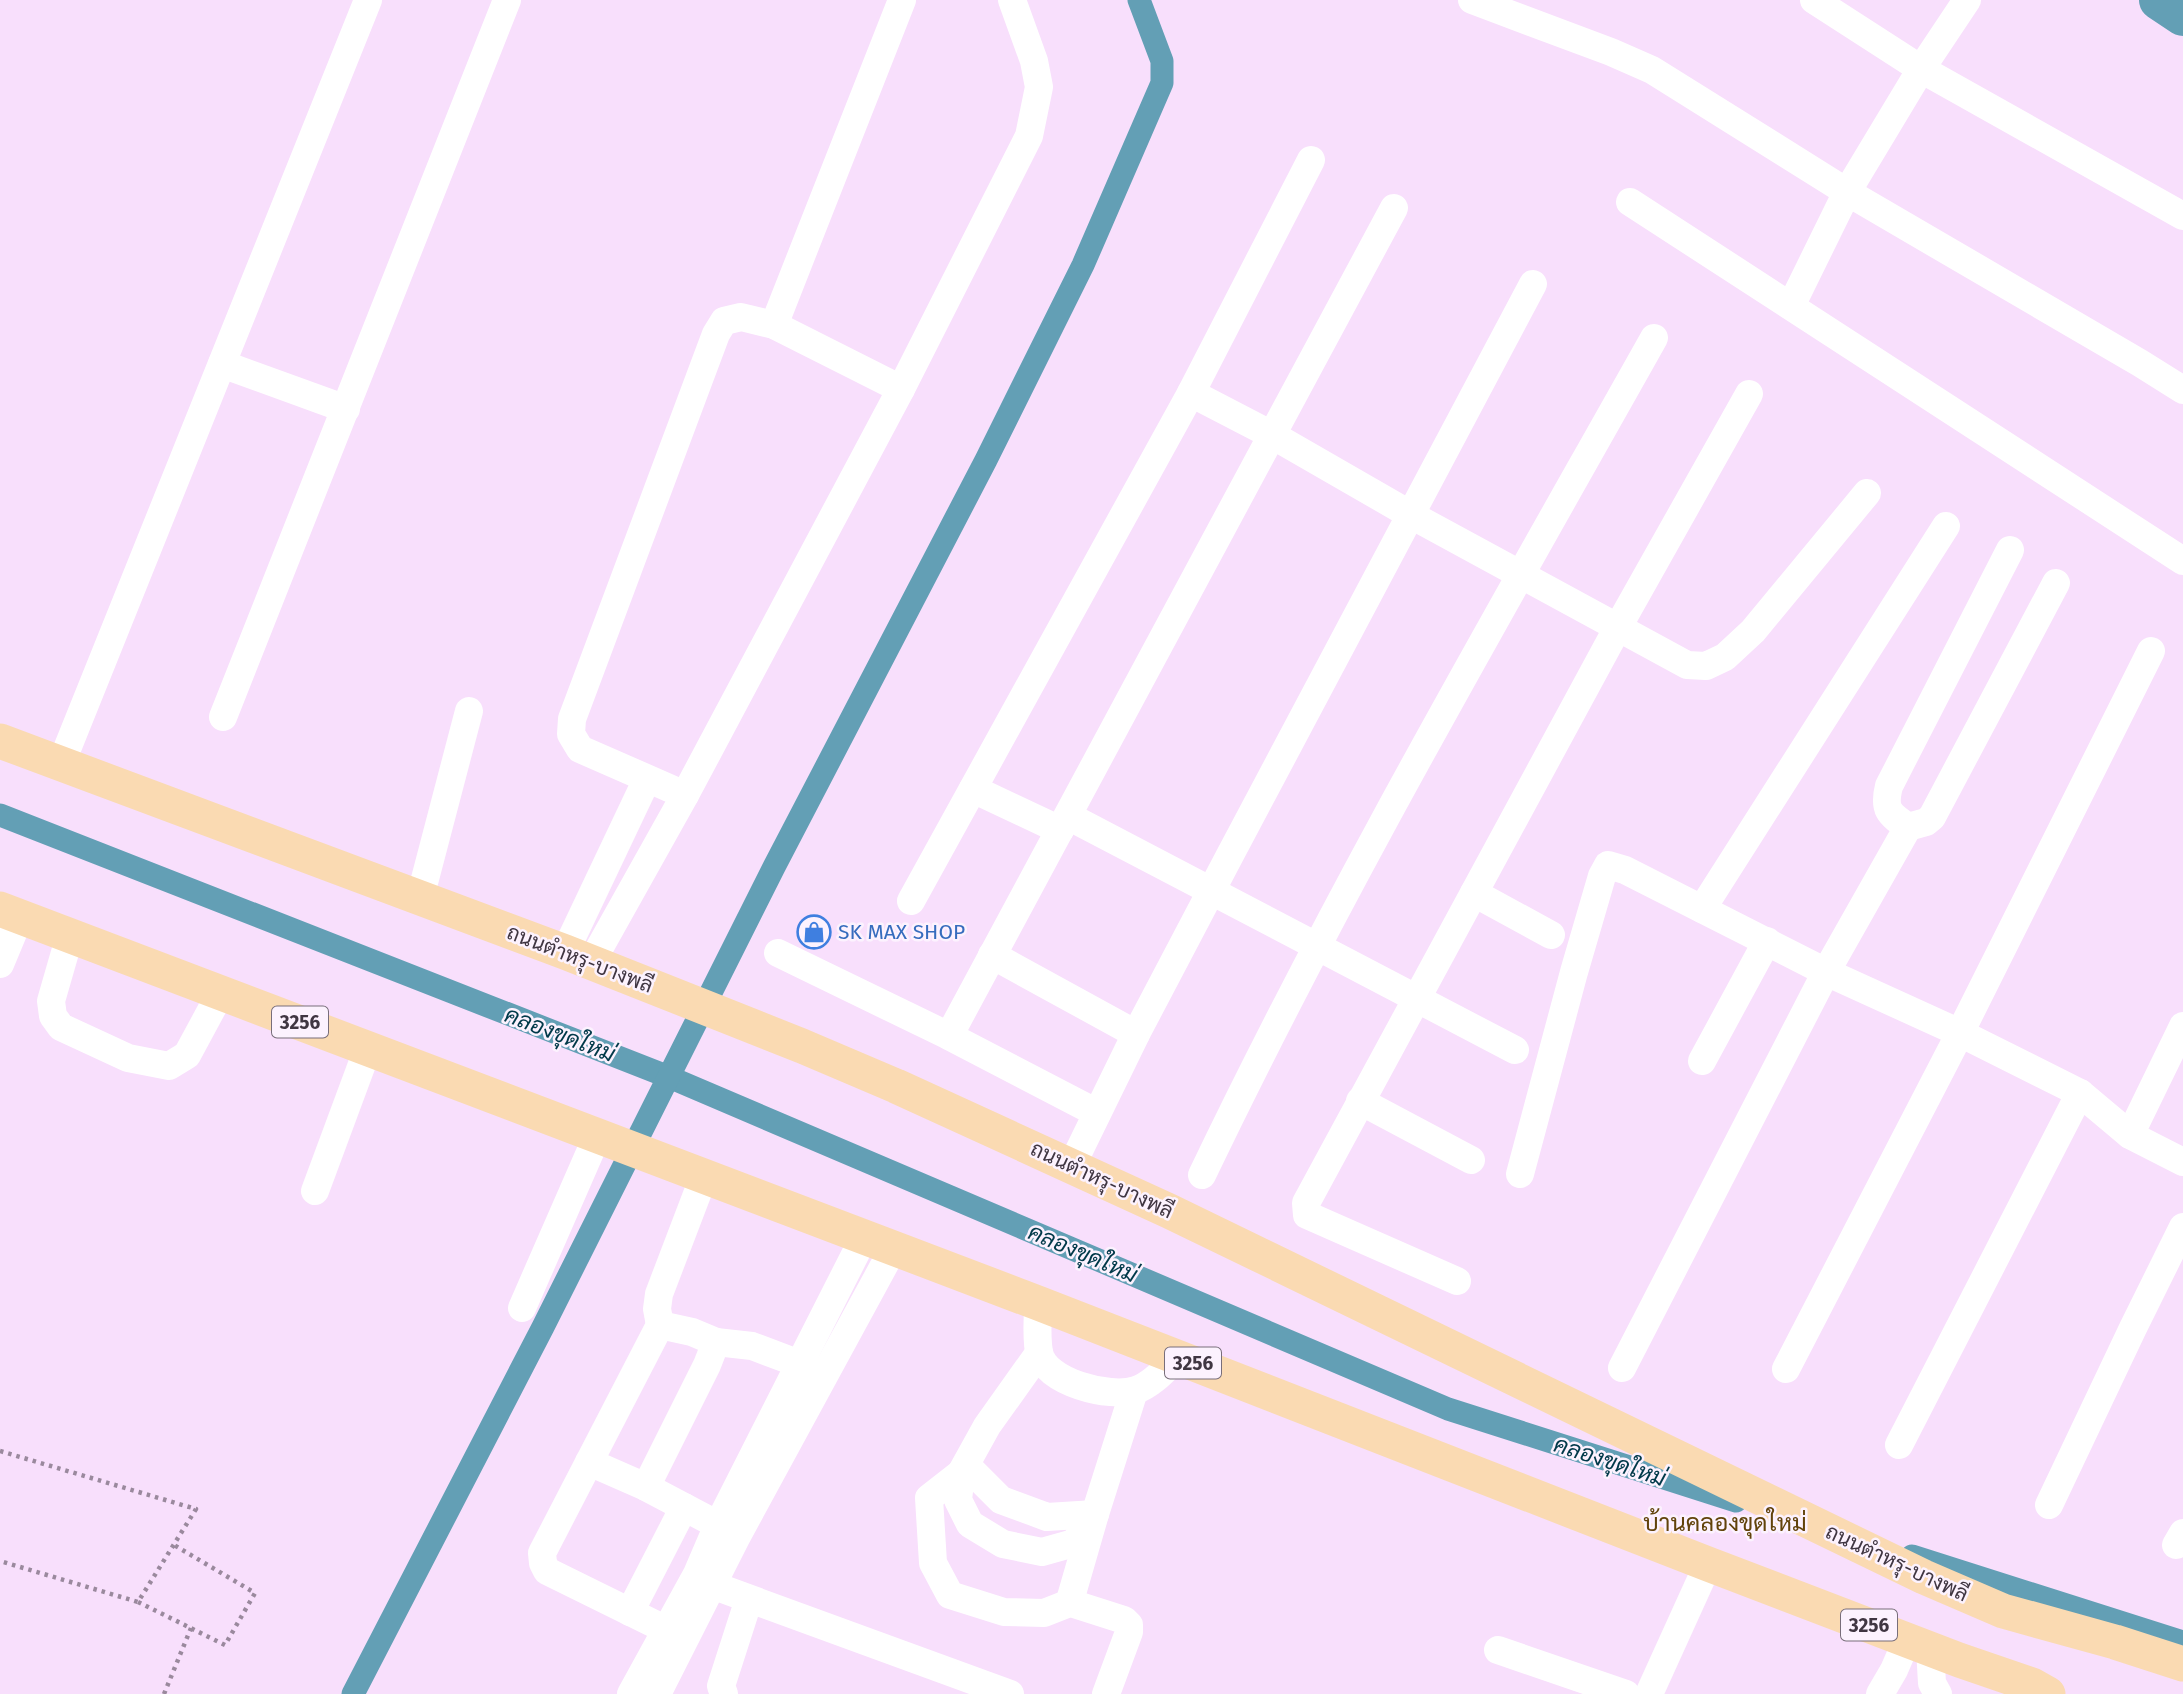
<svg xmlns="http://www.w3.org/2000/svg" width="2183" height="1694" font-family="'Fira Sans',Sarabun,sans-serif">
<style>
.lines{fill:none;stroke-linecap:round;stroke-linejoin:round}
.canal{stroke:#639fb5;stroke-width:23}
.river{stroke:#639fb5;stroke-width:40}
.path{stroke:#9a899d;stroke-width:4.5;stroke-dasharray:3.5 5;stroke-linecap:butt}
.minor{stroke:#fff;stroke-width:28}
.major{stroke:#fadab2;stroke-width:35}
.labels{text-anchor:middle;stroke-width:5;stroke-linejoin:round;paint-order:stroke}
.shield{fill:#fcf2fe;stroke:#786e7a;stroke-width:2}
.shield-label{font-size:19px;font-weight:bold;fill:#403642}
.shop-label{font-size:21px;fill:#366cbe;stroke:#fcf2fe;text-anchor:start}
.street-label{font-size:21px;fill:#403642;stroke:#fcf2fe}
.water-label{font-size:23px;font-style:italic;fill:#003949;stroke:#fcf2fe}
.quarter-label{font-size:24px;fill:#62430b;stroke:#fcf2fe}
</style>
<rect width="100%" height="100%" fill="#f8dffc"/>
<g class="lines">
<g class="canal">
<path d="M0,815L669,1077L1448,1409L1736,1501"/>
<path d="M1912,1556L2183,1642"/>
<path d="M353,1694L543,1327L774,867L986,460L1083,265L1162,83V61L1139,0"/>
</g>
<path class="river" d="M2159,0L2183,16"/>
<g class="path">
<path d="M0,1451L196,1509L138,1602L0,1561"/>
<path d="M138,1602L225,1645L255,1593L174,1545"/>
<path d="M164,1694L191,1628"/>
</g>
<g class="minor">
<path d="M1472,0L1611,52L1652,70L1847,192L2140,363L2183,390"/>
<path d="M1814,0L1921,69L2183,216"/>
<path d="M1630,202L2183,561"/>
<path d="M1791,306L1847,192L1921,69L1967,0"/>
<path d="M774,325L902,0"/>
<path d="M222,364L346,409"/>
<path d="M1191,393L1272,435L1411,515L1687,665L1706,666L1725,657L1753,631L1867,493"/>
<path d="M223,717L507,0"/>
<path d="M61,764L368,0"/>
<path d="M973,789L1060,830"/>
<path d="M685,795L580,749L571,734L572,719L716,334L724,321L741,317L774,325L901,389"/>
<path d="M1068,816L1515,1050"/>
<path d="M1908,827L1926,822L1932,817L2056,583"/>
<path d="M1474,893L1551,935"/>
<path d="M420,898L469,711"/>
<path d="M911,901L1191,393L1311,160"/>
<path d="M1702,909L1946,526"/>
<path d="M70,935L51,1001L53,1016L61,1027L128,1058L169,1066L187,1055L221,992"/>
<path d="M565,952L647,779"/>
<path d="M778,953L949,1036L1097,1113"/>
<path d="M992,955L1136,1034"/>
<path d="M591,963L685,795L901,389L1029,136L1039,87L1034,61L1012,0"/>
<path d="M0,964L20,916"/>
<path d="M949,1036L1394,208"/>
<path d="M1702,1061L1767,941"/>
<path d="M1360,1101L1471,1160"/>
<path d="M2130,1135L2183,1026"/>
<path d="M1072,1165L1136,1034L1229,857L1533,284"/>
<path d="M1520,1174L1574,972L1602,876L1608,865L1625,870L1826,972L1960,1033L2080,1093L2130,1135L2183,1162"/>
<path d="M1202,1175C1339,889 1499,614 1654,338"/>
<path d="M704,1176L659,1294L657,1309L660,1325L692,1332L716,1342L707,1365L646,1487L718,1525"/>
<path d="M315,1191L368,1048"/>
<path d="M1457,1281L1307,1215L1306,1203L1618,627L1749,394"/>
<path d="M1038,1303C1038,1318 1036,1336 1039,1352C1044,1382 1110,1399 1136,1390C1153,1384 1166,1368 1178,1357"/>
<path d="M522,1308L598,1134"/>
<path d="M660,1325L542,1553L543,1563L547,1571L683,1638"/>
<path d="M716,1342L752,1346L800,1364"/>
<path d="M1039,1353L987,1426L961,1473L958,1500L970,1524L1003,1544L1042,1552L1074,1543L1095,1514L1134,1391"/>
<path d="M1622,1368L1826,972L1908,827C1889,814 1883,810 1889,786L2010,550"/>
<path d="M1786,1369L1960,1033L2151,651"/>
<path d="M1899,1445L2080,1093"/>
<path d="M589,1462L646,1487"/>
<path d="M966,1465L1001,1500L1047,1517L1095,1514L1071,1597L1072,1602L1077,1605L1124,1620L1129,1625V1632L1106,1694"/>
<path d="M961,1473L929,1498L933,1563L950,1595L1004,1612L1044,1613L1072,1602"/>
<path d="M2049,1505L2133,1328L2183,1227"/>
<path d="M2176,1545L2183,1533"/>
<path d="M712,1585L1010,1694"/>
<path d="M630,1612L684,1507"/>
<path d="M1930,1649L1932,1683L1938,1694"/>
<path d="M1498,1650L1626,1694"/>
<path d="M631,1694L697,1574L718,1525L864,1237"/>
<path d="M657,1694L737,1536L893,1249"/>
<path d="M724,1694L721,1686L749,1599"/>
<path d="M1649,1694L1708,1564"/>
<path d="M1880,1694L1894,1670L1907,1640"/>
</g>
<g class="major">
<path d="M0,741L565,952L802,1046L896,1086L1169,1211L1924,1577L2003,1611L2115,1642L2183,1664"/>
<path d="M0,909L1038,1303L1708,1564L1959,1660L2032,1685L2048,1694"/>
</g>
</g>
<defs>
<symbol id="shop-ring" viewBox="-11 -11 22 22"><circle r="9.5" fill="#fcf2fe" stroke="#3f7fe0" stroke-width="1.5"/><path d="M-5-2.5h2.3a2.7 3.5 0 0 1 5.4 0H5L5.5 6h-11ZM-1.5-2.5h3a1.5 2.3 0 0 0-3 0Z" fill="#3f7fe0"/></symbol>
</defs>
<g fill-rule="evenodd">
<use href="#shop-ring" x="795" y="913" width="38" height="38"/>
</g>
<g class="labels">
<g class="shield">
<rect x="272" y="1006.5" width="56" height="31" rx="5"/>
<rect x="1165" y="1347.5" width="56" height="31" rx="5"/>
<rect x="1841" y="1609.5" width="56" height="31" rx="5"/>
</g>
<g class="shield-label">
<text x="300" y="1029">3256</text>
<text x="1193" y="1370">3256</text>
<text x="1869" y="1632">3256</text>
</g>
<g class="shop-label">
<text x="838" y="939">SK MAX SHOP</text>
</g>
<g class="street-label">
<text transform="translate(580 959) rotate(21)" y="7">ถนนตำหรุ-บางพลี</text>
<text transform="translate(1102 1180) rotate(25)" y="7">ถนนตำหรุ-บางพลี</text>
<text transform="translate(1897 1563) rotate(25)" y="7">ถนนตำหรุ-บางพลี</text>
</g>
<g class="water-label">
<text transform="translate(560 1034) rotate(21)" y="8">คลองขุดใหม่</text>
<text transform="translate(1083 1253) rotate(23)" y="8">คลองขุดใหม่</text>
<text transform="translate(1610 1461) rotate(18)" y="8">คลองขุดใหม่</text>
</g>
<g class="quarter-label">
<text x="1725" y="1531">บ้านคลองขุดใหม่</text>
</g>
</g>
</svg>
